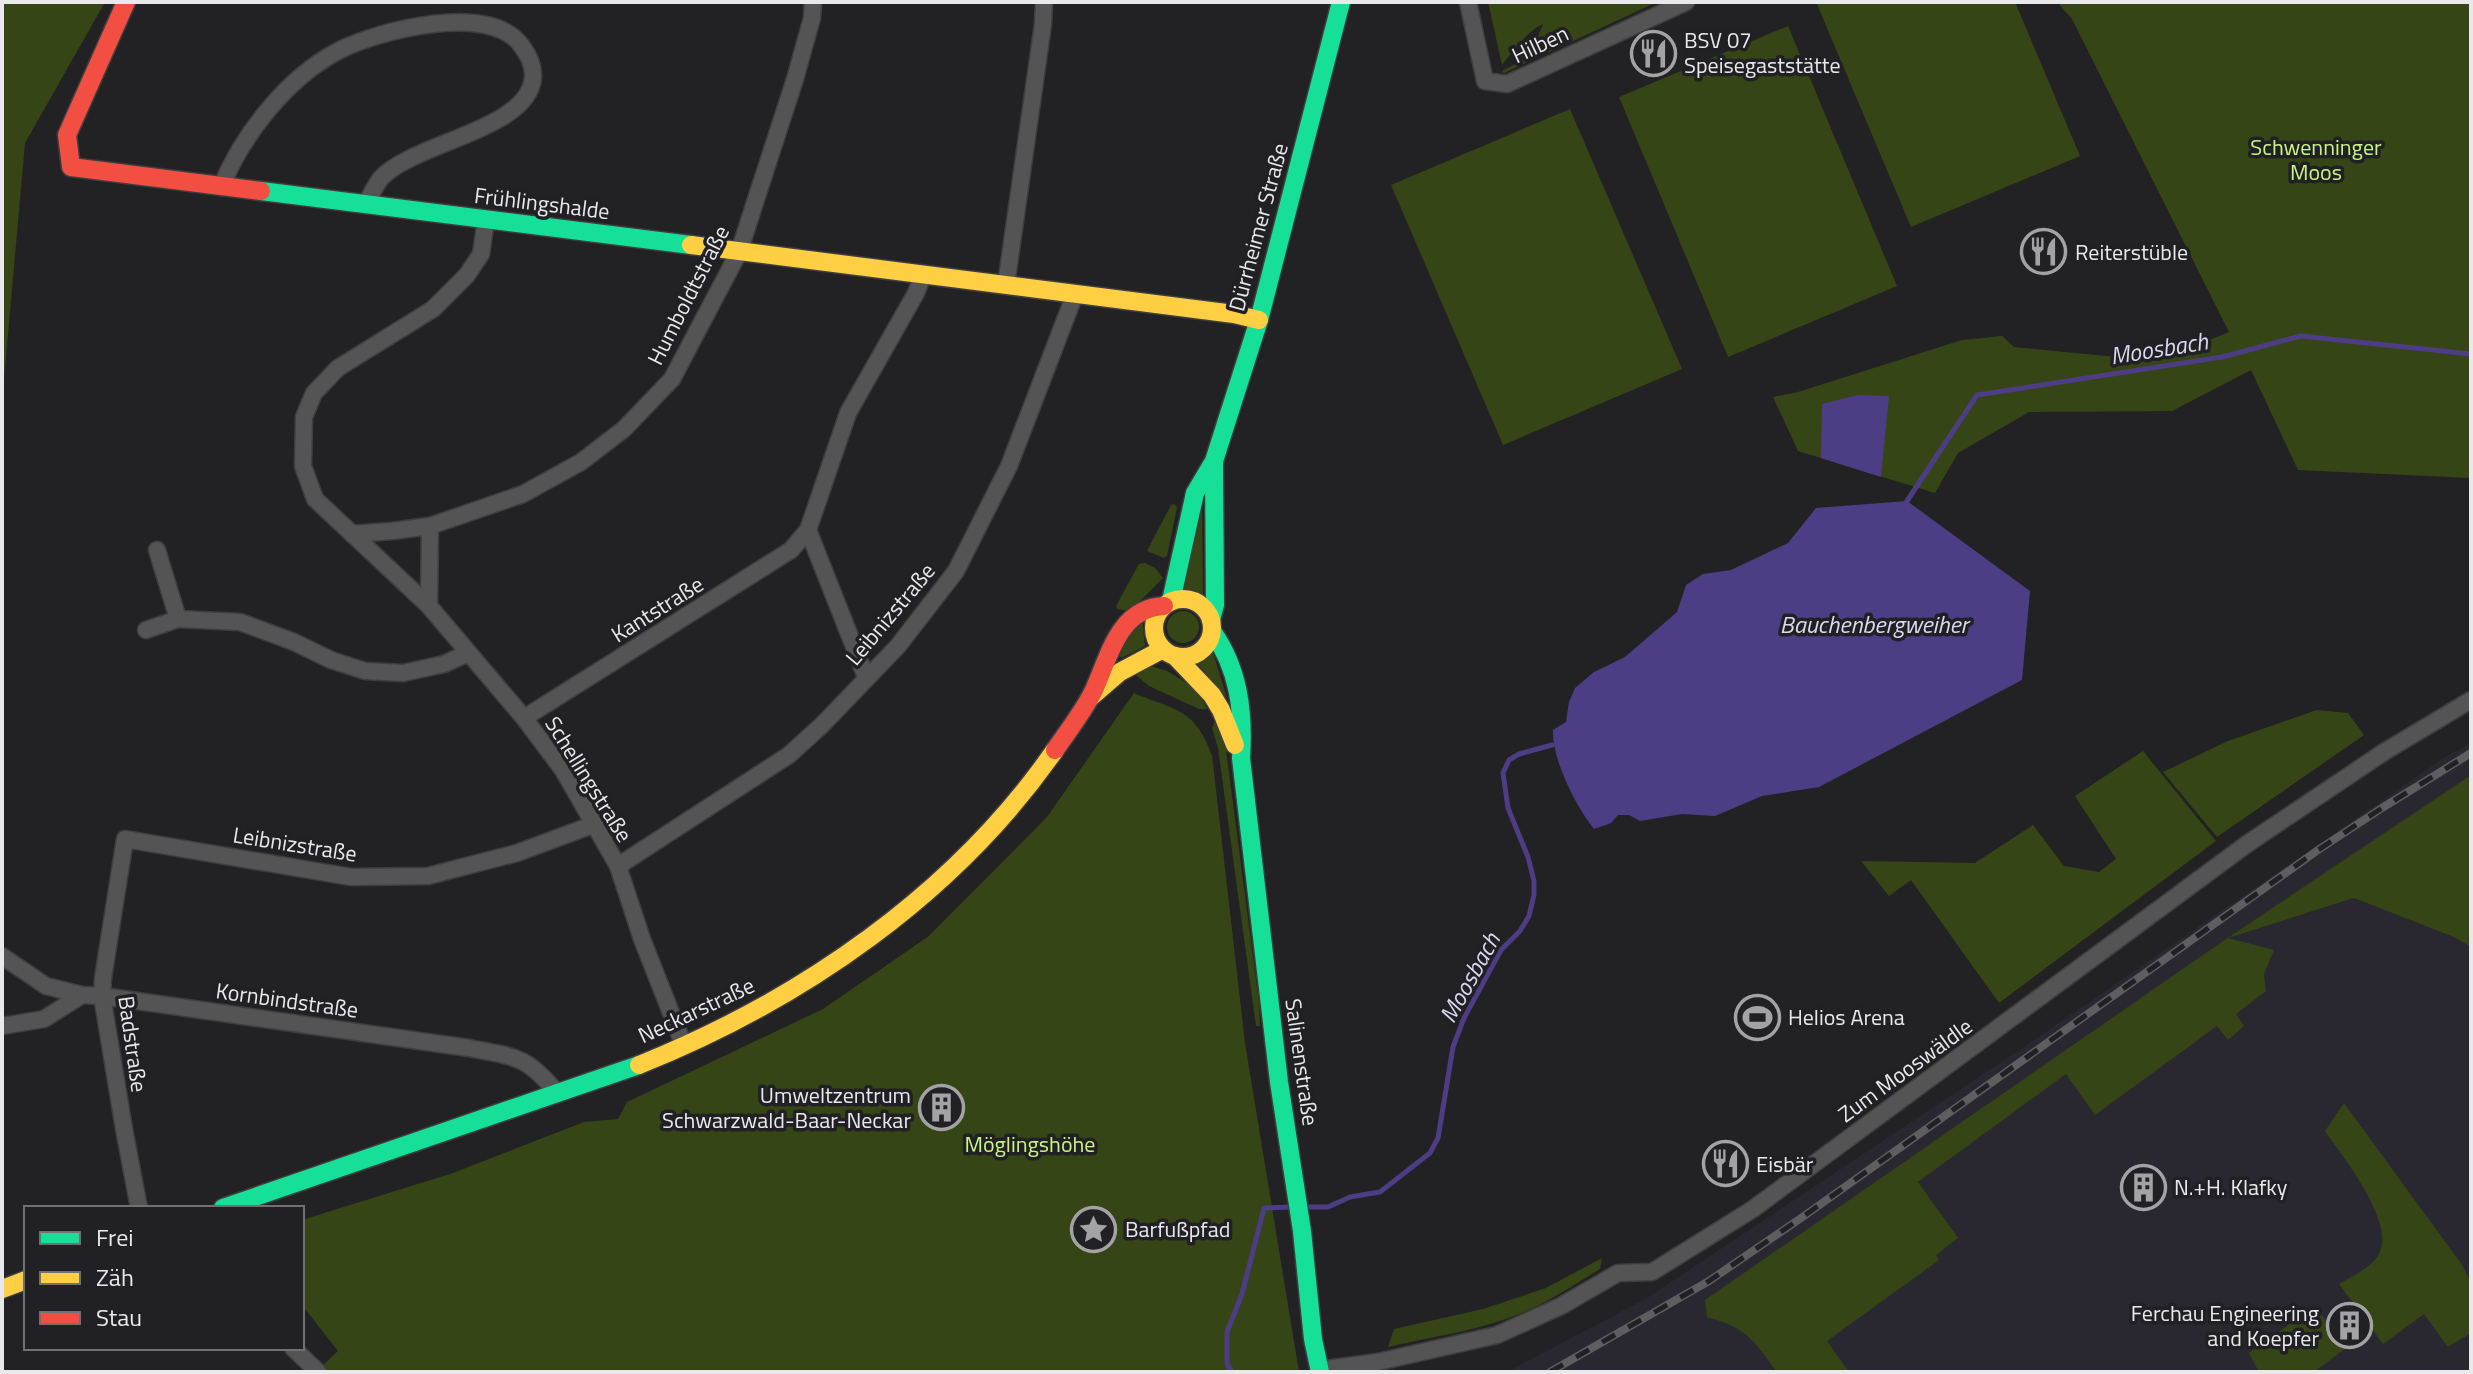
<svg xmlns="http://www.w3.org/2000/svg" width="2473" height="1374" font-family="'Titillium Web',sans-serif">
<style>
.built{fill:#292831}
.green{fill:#364515}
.water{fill:#4d3d84}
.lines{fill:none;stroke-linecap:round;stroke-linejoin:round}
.stream{stroke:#4d3d84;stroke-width:5}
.street-casing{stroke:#3e3e40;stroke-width:19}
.fast-casing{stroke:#3e3e40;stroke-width:21}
.slow-casing{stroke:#3e3e40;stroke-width:21}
.jam-casing{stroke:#3e3e40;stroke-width:21}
.street{stroke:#545454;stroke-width:16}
.fast{stroke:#16e098;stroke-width:18}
.slow{stroke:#ffcf43;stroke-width:18}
.jam{stroke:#f24e42;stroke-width:18}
.rail-casing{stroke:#5e5e60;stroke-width:8}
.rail{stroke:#212125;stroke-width:5;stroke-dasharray:15;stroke-linecap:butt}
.labels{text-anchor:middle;stroke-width:7;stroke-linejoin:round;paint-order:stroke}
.poi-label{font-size:22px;fill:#e9e9ec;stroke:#212125;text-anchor:start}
.street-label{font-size:22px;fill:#e9e9ec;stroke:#212125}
.park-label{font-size:22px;fill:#c9f47f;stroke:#212125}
.water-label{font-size:24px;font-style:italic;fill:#dbd9ef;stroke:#212125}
</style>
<rect width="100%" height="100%" fill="#222224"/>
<path class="built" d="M2471,743V775L2229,937L2354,898L2456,938L2471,947V1372H1507L1647,1298L2021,1049L2445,757Z"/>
<g class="green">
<path d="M2,2H105L25,143L2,402Z"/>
<path d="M1488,2H1657L1504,73L1502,71C1529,58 1532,52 1543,24C1527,31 1513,51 1502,65Z"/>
<path d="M1816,2H2015L2080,156L1911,227Z"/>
<path d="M2057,2H2471V478L2298,470L2251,370L2172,411L2029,412L1958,453L1935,493L1798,451L1773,397L1798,392L1962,340L2002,336L2014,347L2158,361L2229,332L2072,19Z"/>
<path d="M1788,26L1897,286L1728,357L1619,97Z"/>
<path d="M1570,109L1682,369L1503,445L1391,185Z"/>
<path d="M1202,496L1203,596L1183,588Z"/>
<path d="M1174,504L1177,507L1167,556L1164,558L1147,551L1171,505Z"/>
<path d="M1145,563L1155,568L1163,578L1130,611L1117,609L1116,606L1139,564Z"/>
<circle cx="1183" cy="627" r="16"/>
<path d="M1142,617L1145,646L1121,658L1118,652Z"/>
<path d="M1212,649L1227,698L1196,662Z"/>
<path d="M1151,666L1167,671L1197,689L1207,709H1199L1149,686L1130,670Z"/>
<path d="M1134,693C1177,711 1194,708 1212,755L1245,1043L1299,1372H316L338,1351L302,1305V1220L453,1173L584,1122L618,1119L627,1102L823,1009L929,936L1047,817Z"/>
<path d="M2317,710L2348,713L2364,735L2217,837L2163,772L2228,741Z"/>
<path d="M1217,717L1225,742L1259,1003L1260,1026H1256L1218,748L1212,728Z"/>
<path d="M2143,751L2216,841L1999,1003L1911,880L1889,896L1861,861L1975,863L2033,825L2064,866L2099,872L2116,859L2075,796Z"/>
<path d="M2471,775V947L2456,938L2354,898L2228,938L2274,950L2264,974L2266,991L2236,1014L2244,1026L2228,1040L2217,1026L2095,1115L2066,1074L1918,1182L1958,1238L1936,1255L1939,1260L1827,1341L1849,1372H1777C1753,1340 1748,1328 1707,1317L1705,1300L2226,939Z"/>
<path d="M2344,1103L2462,1265L2471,1283V1333L2448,1347L2424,1314L2383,1344L2339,1284C2353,1276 2371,1268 2379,1254C2396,1222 2342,1156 2325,1131Z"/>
<path d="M1602,1258L1600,1269C1572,1286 1543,1306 1511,1317C1472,1332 1429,1337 1388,1347L1394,1329L1483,1309L1546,1288Z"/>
<path d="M2315,1306L2346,1348L2314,1372H2259L2249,1353Z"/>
</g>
<g class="water">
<path d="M1857,395L1889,396L1881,477L1821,458L1822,404Z"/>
<path d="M1907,501L2030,591L2022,680L1819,787L1762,796L1715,816L1682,814L1640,821L1629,815H1618L1611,823L1594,829C1576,806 1552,760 1553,730L1566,722L1569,702L1575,688L1594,672L1625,657L1677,612L1686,585L1703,574L1731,570L1788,543L1816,508Z"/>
</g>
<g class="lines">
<g class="stream">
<path d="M1907,501L1977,395L2222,357L2301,336L2471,354"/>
<path d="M1307,1207H1328L1350,1197L1380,1192L1430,1153L1438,1138L1453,1047L1464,1018L1501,950L1520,931L1529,916L1534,895V881L1528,857L1508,808L1503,773L1509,760L1519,754L1552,745"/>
<path d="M1232,1372L1227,1364V1332L1242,1294L1264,1208L1293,1207"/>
</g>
<defs>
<g id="street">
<path d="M1468,2L1485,81L1507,84L1686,2"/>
<path d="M221,187C243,134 287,78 338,51C379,30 489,2 521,45C528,54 534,66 533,78C528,130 415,142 381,178C375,186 370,196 366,205"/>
<path d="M486,220L481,254L467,275L433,309L338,368L314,393L304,417L303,466L315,499L429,606L524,718L563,770L618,866L642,939L684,1046"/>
<path d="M1006,285L1043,24L1044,2"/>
<path d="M430,526L523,494L581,462L624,429L672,379L739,252L795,79L812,18L813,2"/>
<path d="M808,530L866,677"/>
<path d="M352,534L392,531L430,526L429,606"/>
<path d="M157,550L178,619L240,622L294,642L331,660L365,671L403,673L444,664L468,653"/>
<path d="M146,630L178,619"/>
<path d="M524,718L791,550L808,530L848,413L916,293L923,275"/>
<path d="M618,866L789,755L822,725L898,646L956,571L1009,466L1075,294"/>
<path d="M2,956L46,986L82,995L102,996L469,1048C515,1057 526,1055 558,1094"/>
<path d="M2,1026L44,1019L82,995"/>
<path d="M139,1208L124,1129L102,996L103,978L125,839L351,877L428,876L517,853L595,824"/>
<path d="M293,1348L318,1372"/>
<path d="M1319,1370L1378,1362L1497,1335L1561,1306L1618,1273L1652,1272L1753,1209L2247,844L2384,752L2471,700"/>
</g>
<g id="fast">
<path d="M261,191L691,245"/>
<path d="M1171,601L1195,493L1214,461L1259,320L1341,2"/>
<path d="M1211,620L1215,605L1214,463"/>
<path d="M1212,631C1239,669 1244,712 1241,758L1279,1082L1302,1231L1313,1339L1320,1372"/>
<path d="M223,1208L639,1065"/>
</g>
<g id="slow">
<path d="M691,245L1234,314L1259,320"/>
<circle cx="1183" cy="628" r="29"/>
<path d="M1175,656L1212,695L1221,710L1235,745"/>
<path d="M1091,697L1120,672L1163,649"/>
<path d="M639,1065C801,1000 954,895 1055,750"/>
<path d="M2,1289L26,1280"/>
</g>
<g id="jam">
<path d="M126,2L67,135L71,167L261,191"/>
<path d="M1055,750C1068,731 1083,712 1093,692C1109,658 1118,608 1164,606"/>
</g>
</defs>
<use href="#street" class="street-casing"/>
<use href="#fast" class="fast-casing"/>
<use href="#slow" class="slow-casing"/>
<use href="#jam" class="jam-casing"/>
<use href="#street" class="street"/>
<use href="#fast" class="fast"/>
<use href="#slow" class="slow"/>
<use href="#jam" class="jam"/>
<defs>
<path id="rail" d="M1550,1372L1709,1281L1804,1216L2318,850L2382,808L2471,753"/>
</defs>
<use href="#rail" class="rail-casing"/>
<use href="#rail" class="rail"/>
</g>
<defs>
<symbol id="restaurant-ring" viewBox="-11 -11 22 22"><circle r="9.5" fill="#212125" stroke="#a3a3a6" stroke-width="1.5"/><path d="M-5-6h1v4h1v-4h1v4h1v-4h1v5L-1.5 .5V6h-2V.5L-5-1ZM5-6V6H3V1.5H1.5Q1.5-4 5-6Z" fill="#a3a3a6"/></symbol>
<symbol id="stadium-ring" viewBox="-11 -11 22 22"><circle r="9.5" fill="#212125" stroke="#a3a3a6" stroke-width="1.5"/><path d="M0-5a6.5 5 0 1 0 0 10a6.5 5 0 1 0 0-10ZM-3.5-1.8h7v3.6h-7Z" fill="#a3a3a6"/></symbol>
<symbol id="building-ring" viewBox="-11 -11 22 22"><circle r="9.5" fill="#212125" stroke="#a3a3a6" stroke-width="1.5"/><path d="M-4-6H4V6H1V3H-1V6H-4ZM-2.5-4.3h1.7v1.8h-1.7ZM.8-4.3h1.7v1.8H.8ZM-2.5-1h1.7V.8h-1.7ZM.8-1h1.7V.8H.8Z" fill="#a3a3a6"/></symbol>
<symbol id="sight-ring" viewBox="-11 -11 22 22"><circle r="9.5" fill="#212125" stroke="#a3a3a6" stroke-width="1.5"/><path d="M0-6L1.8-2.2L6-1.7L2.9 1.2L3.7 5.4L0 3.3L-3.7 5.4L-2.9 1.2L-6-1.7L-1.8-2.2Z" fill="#a3a3a6"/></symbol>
</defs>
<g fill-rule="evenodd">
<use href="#restaurant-ring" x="1628" y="28" width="51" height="51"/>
<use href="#restaurant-ring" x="2018" y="226" width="51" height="51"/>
<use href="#stadium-ring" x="1732" y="992" width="51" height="51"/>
<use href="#building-ring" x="916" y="1082" width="51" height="51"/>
<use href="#restaurant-ring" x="1700" y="1138" width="51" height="51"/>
<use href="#building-ring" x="2118" y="1162" width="51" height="51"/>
<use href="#sight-ring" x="1068" y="1204" width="51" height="51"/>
<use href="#building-ring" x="2324" y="1300" width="51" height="51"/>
</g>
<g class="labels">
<g class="poi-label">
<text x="1684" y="48">BSV 07<tspan x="1684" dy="25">Speisegaststätte</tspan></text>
<text x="2075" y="260">Reiterstüble</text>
<text x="1788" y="1025">Helios Arena</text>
<text x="911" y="1103" text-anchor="end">Umweltzentrum<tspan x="911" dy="25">Schwarzwald-Baar-Neckar</tspan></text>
<text x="1756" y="1172">Eisbär</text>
<text x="2174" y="1195">N.+H. Klafky</text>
<text x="1125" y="1237">Barfußpfad</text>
<text x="2319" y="1321" text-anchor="end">Ferchau Engineering<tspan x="2319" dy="25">and Koepfer</tspan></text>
</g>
<g class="street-label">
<text transform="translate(1540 44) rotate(-25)" y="8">Hilben</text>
<text transform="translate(542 203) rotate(7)" y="8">Frühlingshalde</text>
<text transform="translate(1258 227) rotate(-75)" y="8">Dürrheimer Straße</text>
<text transform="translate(688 295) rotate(-63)" y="8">Humboldtstraße</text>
<text transform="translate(657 609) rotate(-32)" y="8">Kantstraße</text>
<text transform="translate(890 614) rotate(-50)" y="8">Leibnizstraße</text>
<text transform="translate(589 779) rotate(58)" y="8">Schellingstraße</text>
<text transform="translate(295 844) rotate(9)" y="8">Leibnizstraße</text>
<text transform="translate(287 1000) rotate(8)" y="8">Kornbindstraße</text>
<text transform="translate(696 1010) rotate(-25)" y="8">Neckarstraße</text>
<text transform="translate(133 1044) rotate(82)" y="8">Badstraße</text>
<text transform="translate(1302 1062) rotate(82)" y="8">Salinenstraße</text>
<text transform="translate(1905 1070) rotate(-36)" y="8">Zum Mooswäldle</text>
</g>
<g class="park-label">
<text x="2316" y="155">Schwenninger<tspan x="2316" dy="25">Moos</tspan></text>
<text x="1030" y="1152">Möglingshöhe</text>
</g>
<g class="water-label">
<text transform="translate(2159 349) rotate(-9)" y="8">Moosbach</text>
<text x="1874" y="633">Bauchenbergweiher</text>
<text transform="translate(1470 978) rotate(-61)" y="8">Moosbach</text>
</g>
</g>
<rect width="2473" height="1374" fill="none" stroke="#e9e9ec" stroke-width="8"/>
<rect x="24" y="1206" width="280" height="144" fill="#212125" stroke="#717175" stroke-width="2"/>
<rect x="40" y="1232" width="40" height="12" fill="#16e098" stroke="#717175" stroke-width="2"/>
<text x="96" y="1246" font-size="24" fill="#e9e9ec">Frei</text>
<rect x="40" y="1272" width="40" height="12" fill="#ffcf43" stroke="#717175" stroke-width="2"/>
<text x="96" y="1286" font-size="24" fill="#e9e9ec">Zäh</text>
<rect x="40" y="1312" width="40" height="12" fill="#f24e42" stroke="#717175" stroke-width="2"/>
<text x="96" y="1326" font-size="24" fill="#e9e9ec">Stau</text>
</svg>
